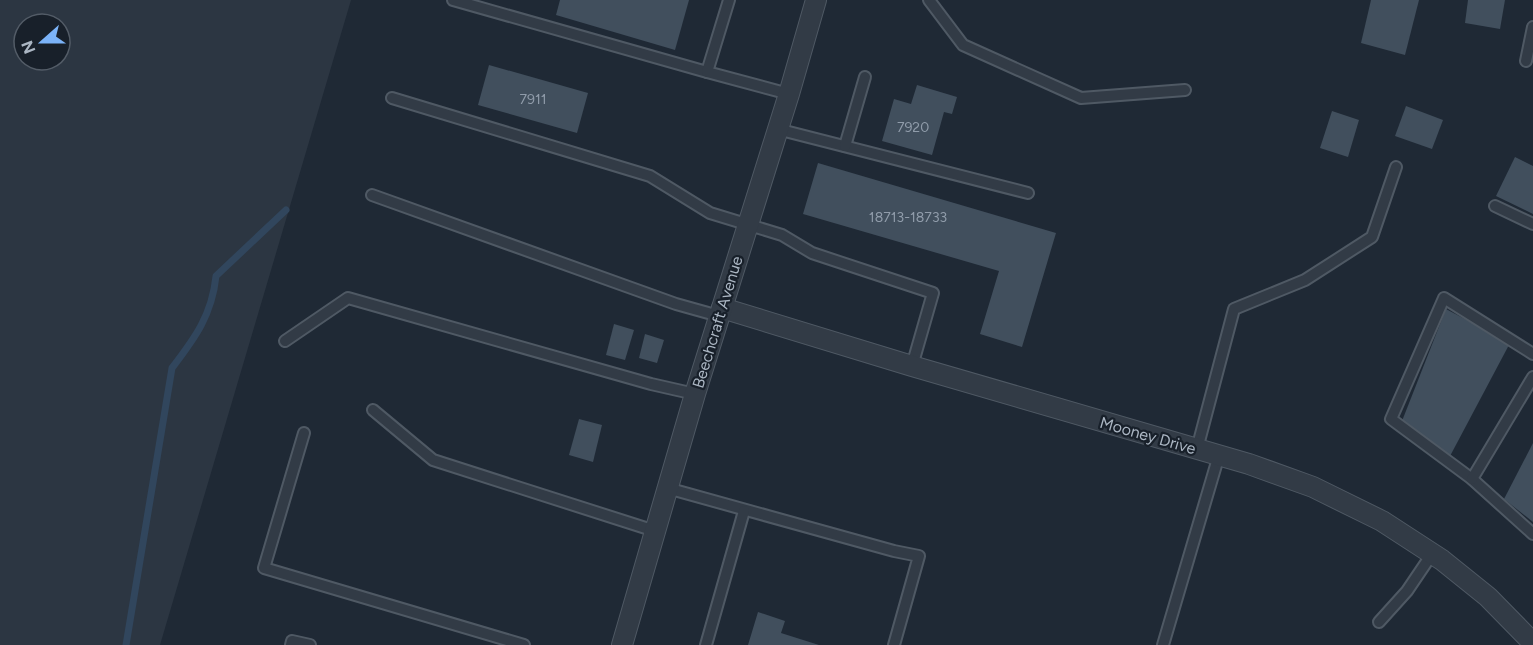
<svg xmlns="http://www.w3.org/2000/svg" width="1533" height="645" font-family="Figtree,sans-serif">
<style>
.airport{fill:#2c3642;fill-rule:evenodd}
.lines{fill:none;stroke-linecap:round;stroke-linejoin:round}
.stream{stroke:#31465d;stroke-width:7}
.building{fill:#414f5d}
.lane-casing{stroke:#4f5964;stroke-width:14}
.street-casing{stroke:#4f5964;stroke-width:22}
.lane{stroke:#323b46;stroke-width:10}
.street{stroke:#323b46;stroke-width:20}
.labels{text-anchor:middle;stroke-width:4.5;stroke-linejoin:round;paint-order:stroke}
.number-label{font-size:14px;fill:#909caa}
.street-label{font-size:16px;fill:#abb6c3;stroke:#18202a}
</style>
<rect width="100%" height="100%" fill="#1f2935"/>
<path class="airport" d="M0,0H351L160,645H0ZM24,24H60V60H24Z"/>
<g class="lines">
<path class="stream" d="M126,645L172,368C195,338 212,315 216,276L286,210"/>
</g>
<g class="building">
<path d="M560,0H689L675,50L556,15Z"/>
<path d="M1371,0H1419L1405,55L1361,43Z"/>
<path d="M1468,0H1505L1500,29L1465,23Z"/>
<path d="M489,65L588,93L577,133L478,105Z"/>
<path d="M917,85L957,97L952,114L944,112L932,155L882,141L894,99L911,104Z"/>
<path d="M1406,106L1443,120L1432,149L1395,136Z"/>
<path d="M1332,111L1359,120L1348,157L1320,148Z"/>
<path d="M1515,157L1533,166V214L1496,196Z"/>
<path d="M818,163L1056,233L1022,347L980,334L999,271L803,214Z"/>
<path d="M1446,309L1510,343L1449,458L1402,421Z"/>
<path d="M614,324L634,330L625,360L606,355Z"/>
<path d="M645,334L664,340L657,363L639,358Z"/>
<path d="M579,419L602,425L593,462L569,455Z"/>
<path d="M1533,443V522L1504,499Z"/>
<path d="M758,612L785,621L781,633L819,645H748Z"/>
</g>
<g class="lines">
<defs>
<g id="lane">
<path d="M453,0L707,72"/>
<path d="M729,0L707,72L789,94"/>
<path d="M929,0L963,45L1081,98L1185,90"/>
<path d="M1526,61L1533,27"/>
<path d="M392,98L650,176L710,213L782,235L812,253L933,293L912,366"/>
<path d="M777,129L1028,193"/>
<path d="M845,146L865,77"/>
<path d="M372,195L676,304L719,316"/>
<path d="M1495,206L1533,224"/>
<path d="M285,341L348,298L651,384L695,394"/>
<path d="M1533,354L1444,298L1391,419L1472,479L1533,534"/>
<path d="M373,410L433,460L655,531"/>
<path d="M304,433L264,568L524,645"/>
<path d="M1197,449L1234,309L1305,280L1372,237L1396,167"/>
<path d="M1472,479L1533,377"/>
<path d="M667,488L894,551L919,556L894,645"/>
<path d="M1379,622L1407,591L1432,554"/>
<path d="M291,645L292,641L310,645"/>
<path d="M706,645L744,511"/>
<path d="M1163,645L1219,455"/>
</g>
<g id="street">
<path d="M722,308L912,366L1249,464L1313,487L1382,521L1442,560L1488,597L1533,643"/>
<path d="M622,645L695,394L789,94L816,0"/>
</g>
</defs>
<use href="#lane" class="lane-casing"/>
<use href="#street" class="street-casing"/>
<use href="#lane" class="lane"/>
<use href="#street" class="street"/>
</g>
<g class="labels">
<g class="number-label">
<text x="533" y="104">7911</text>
<text x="913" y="132">7920</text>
<text x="908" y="222">18713-18733</text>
</g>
<g class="street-label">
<text transform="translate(717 322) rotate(-73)" y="6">Beechcraft Avenue</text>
<text transform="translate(1148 435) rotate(16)" y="6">Mooney Drive</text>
</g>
</g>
<g transform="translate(42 42) rotate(249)"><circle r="28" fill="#18202a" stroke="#535c67" stroke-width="1.5"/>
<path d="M0-4.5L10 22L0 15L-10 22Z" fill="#7bb3f8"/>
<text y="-9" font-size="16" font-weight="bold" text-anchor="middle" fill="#abb6c3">N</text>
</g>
</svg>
